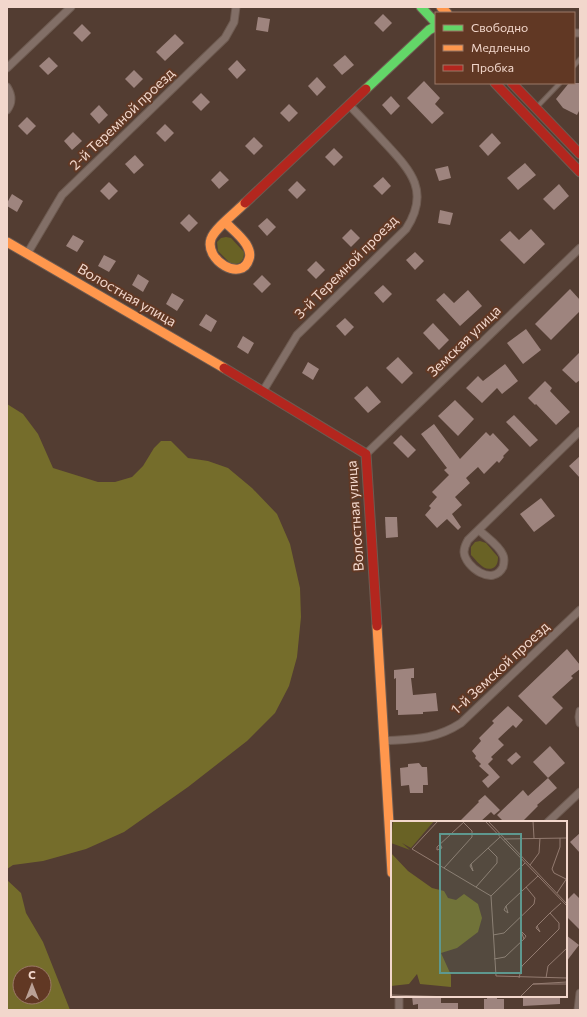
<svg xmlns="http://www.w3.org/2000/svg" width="587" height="1017" font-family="Commissioner,sans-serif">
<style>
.green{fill:#696225}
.forest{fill:#756d2b;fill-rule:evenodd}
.building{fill:#9e847e}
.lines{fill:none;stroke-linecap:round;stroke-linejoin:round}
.lane-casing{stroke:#6e5b51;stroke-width:5.5}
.street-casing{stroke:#6e5b51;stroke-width:9}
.fast-casing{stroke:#6e5b51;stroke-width:11}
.slow-casing{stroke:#6e5b51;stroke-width:11}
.jam-casing{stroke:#6e5b51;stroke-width:11}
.lane{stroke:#826f67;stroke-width:3.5}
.street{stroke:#826f67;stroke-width:7}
.fast{stroke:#63d668;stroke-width:9}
.slow{stroke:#ff974d;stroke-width:9}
.jam{stroke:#b3261e;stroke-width:9}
.labels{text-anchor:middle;stroke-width:4;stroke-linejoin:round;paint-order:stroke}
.street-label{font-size:14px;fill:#f2d7cc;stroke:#613824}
.inset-road{fill:none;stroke:#937b70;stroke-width:1}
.view{fill:#5e988f;fill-opacity:0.15;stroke:#5e988f;stroke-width:2}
.inset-edge{fill:none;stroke:#f2d7cc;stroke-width:2}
</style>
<rect width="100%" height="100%" fill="#533d32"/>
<g class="green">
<path d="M226,237L231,238L244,252C244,261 240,265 231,264L218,251L217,242L221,238Z"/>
<path d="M480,541L486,543L498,557C498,562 497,566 493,568C484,572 477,561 471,555V547L475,542Z"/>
</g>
<g class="forest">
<path d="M7,404L23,414L38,434L53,468L98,482H115L132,477L143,466L154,448L161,441H171L188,458L208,461L228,468L252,488L277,514L290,544L300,588L301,617L297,657L289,686L275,713L247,741L188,787L124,832L86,849L43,861L13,865L7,869Z"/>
<path d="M7,880L21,893L26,913L43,942L70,1010H7ZM20,973H44V997H20Z"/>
</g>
<g class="building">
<path d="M383,14L392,23L383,32L374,23Z"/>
<path d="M258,17L270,19L268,32L256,30Z"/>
<path d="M82,24L91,33L82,42L73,33Z"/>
<path d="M175,34L184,43L165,61L156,52Z"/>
<path d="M345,55L354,65L342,75L333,65Z"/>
<path d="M49,57L58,66L48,75L39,66Z"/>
<path d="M237,60L246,70L237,79L228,69Z"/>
<path d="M134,70L143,79L134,88L125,79Z"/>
<path d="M317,77L326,87L317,96L308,86Z"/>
<path d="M424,81L440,98L435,104L444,113L432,124L407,98Z"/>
<path d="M569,83H580V109L577,115L563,108L556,99Z"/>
<path d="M201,93L210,102L201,111L192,102Z"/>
<path d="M391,96L400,106L391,115L382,105Z"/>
<path d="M289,104L298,113L289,122L280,113Z"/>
<path d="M99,105L108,115L99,124L90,114Z"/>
<path d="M27,117L36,126L27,135L18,126Z"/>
<path d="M165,124L174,133L165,142L156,133Z"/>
<path d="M73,132L82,141L72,150L64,141Z"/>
<path d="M492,133L501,143L488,156L479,146Z"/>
<path d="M254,137L263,146L254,155L245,146Z"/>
<path d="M334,148L343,157L334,166L325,157Z"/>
<path d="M135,155L144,165L134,174L125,164Z"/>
<path d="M525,163L536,175L518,190L507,178Z"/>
<path d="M448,166L451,178L439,181L435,169Z"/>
<path d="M220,171L229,180L219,189L211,180Z"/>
<path d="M383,177L391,186L382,195L373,186Z"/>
<path d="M297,181L306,190L297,199L288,190Z"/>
<path d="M109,182L118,191L109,200L100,191Z"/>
<path d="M559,184L569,196L554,210L543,199Z"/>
<path d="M12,194L23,201L17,212L7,206V203Z"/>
<path d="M440,210L453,213L450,225L438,223Z"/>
<path d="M189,214L198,223L189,232L180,223Z"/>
<path d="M267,218L276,227L267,236L258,226Z"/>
<path d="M351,229L360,238L351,247L342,238Z"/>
<path d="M531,229L545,244L524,264L500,240L510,231L519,240Z"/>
<path d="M73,235L84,241L77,252L66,246Z"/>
<path d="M415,252L424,261L415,270L406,260Z"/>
<path d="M104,255L116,261L109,272L98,266Z"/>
<path d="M316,261L325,270L316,279L307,270Z"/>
<path d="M138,274L149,281L143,292L132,285Z"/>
<path d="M262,275L271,284L262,293L253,284Z"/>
<path d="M383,285L392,294L383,303L374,293Z"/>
<path d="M570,289L580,300V311L551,340L535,324Z"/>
<path d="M468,290L482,306L460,326L436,300L444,293L454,303Z"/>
<path d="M172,293L184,300L177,311L166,304Z"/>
<path d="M206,314L217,321L211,332L199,325Z"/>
<path d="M345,318L354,327L345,336L336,326Z"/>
<path d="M433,323L449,340L439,350L423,333Z"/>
<path d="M526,329L541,350L523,364L507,343Z"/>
<path d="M243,336L254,343L248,354L237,347Z"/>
<path d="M580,352V380L576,383L562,370Z"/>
<path d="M398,357L413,373L402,384L386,368Z"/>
<path d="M308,362L319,369L313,380L302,373Z"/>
<path d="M505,364L518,381L502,394L497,388L482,403L466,388L478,376L483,381Z"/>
<path d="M545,381L552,388L550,391L570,412L556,425L536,404L535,405L528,398Z"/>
<path d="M367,386L381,402L368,413L354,398Z"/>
<path d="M455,400L474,419L458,436L438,416Z"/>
<path d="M514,415L538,440L530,447L506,422Z"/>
<path d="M434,424L460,459L486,432L490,436L493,433L509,450L503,456L504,457L499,463L497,461L484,474L478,467L466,478L470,483L455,497L462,505L452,514L461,527L458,530L447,519L437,528L425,515L431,508L429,506L437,497L432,492L449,475L444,470L447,468L421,434Z"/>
<path d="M401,435L416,450L408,458L393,443Z"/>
<path d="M580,456V478L569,466Z"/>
<path d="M541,498L555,516L534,532L520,514Z"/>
<path d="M385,517H397L398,537L386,538Z"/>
<path d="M567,649L580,665V669L571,676L573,678L552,697L563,708L546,725L518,696Z"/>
<path d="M414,668V678H411L413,695L436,693L438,711L423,712V714L398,715V710H396V678L394,679V670Z"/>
<path d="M508,706L523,720L516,728L513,725L498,739L504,745L491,757L493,759L488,764L500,777L488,788L482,781L489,775L479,766L481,764L475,758L476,756L472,751L481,741L479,738L494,723L492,721Z"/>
<path d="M550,746L565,763L548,778L533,762Z"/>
<path d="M516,752L521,757L512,765L507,760Z"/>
<path d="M419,763L422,767H427L428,785H423V793H410L409,785L401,786L400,768L408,767V764Z"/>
<path d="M548,778L557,788L537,805L538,806L522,822H504L497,815L523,790L528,796Z"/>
<path d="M485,795L500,810L494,815L491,812L480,822H459L479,802L478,801Z"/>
<path d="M580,833V853L570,842Z"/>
<path d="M574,893L580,899V930L566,916V901Z"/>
<path d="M566,935L579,945L566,962Z"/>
<path d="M412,996H441V1003H458V1010H418V1004L413,1005Z"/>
<path d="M487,996H497V999H504V1010H484V999H487Z"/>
<path d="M523,996H560V1004L523,1006Z"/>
</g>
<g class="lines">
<defs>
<g id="lane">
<path d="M574,66L580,59"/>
<path d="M537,107L560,83"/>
</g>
<g id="street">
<path d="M574,33H580"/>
<path d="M7,68L71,7"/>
<path d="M7,87C12,95 13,102 7,110"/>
<path d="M27,254L62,195L225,38L234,22L236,7"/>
<path d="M263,391L297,335L406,229C431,191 410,170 385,143C373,130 361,117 349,105"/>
<path d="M366,454L580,248"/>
<path d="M479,530C486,537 499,545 503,555C505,559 504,563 503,567C493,587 465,567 464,552C464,547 466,544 468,540L580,431"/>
<path d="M580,711L579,717L580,723"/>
<path d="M384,741C413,739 435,740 461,723L580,610"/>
<path d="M548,822L580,792"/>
<path d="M399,996V1010"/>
<path d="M578,1010L580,993"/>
</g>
<g id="fast">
<path d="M421,7L436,23"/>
<path d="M366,89L429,30L436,26"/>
</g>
<g id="slow">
<path d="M441,7L447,13"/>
<path d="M225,222C232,229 241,236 246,244C249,249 251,254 249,259C242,283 204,260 211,239C214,229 237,211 245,203"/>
<path d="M7,242L224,368"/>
<path d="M377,626L392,873"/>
</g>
<g id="jam">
<path d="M495,83L580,172"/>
<path d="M512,83L580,154"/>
<path d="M245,203L366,89"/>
<path d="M224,368L366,454L377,626"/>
</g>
</defs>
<use href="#lane" class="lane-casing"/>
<use href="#street" class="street-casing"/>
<use href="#fast" class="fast-casing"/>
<use href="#slow" class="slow-casing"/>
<use href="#jam" class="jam-casing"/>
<use href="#lane" class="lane"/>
<use href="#street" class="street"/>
<use href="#fast" class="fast"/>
<use href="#slow" class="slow"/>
<use href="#jam" class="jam"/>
</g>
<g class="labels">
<g class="street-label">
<text transform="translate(122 119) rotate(-44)" y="5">2-й Теремной проезд</text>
<text transform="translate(346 267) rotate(-45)" y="5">3-й Теремной проезд</text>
<text transform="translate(127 295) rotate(30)" y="5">Волостная улица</text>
<text transform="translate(464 341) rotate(-44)" y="5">Земская улица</text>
<text transform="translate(355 516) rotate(-94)" y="5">Волостная улица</text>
<text transform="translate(500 668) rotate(-43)" y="5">1-й Земской проезд</text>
</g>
</g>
<g transform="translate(391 821)">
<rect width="176" height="176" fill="#533d32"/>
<path d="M2,0H43L20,27L11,22L19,29L0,22Z" fill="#696225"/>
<path d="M0,32L17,50L41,67L53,70L57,77L65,79L73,73L87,83L91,97L87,111L66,127L50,132L60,154V166L29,163L26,153L18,163L0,165Z" fill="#756d2b"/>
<path class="inset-road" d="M47,0L21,28L100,75M94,0L176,85M97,0L176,83M142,0L143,17M169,17V26L161,48L163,52L175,58M113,18L176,17M49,23L51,27L46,29V26L74,0M80,43L82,50L79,45L80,43L108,17L109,16M139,44L148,32L149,17M53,47L81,16V10L72,1M85,66L106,42V36L97,27M166,72L176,57M100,75L105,155L176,157M100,75L134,42M115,85L113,89L117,92L115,85L147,55M146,105L149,111L145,107L146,105L159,92L170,82M102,114L113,112L143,83L144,77L135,66M103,138L114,136L133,118L130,110L135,115L133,118M128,157L131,145L168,108V102L159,92M155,157L157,145L176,127M142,163L176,161M0,174L61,176M129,176L142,163H176"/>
<path class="view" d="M49,13H130V152H49Z"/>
<rect width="176" height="176" class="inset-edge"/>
</g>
<rect width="587" height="1017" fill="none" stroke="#f2d7cc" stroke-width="16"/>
<rect x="435" y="12" width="140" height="72" fill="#613824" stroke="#9b7867"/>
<rect x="443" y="25" width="20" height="6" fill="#63d668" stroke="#9b7867"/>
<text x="471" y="32" font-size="12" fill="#f2d7cc">Свободно</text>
<rect x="443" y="45" width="20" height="6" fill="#ff974d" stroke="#9b7867"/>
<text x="471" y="52" font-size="12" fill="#f2d7cc">Медленно</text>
<rect x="443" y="65" width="20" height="6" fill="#b3261e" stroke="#9b7867"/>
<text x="471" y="72" font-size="12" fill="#f2d7cc">Пробка</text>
<g transform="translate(32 985)"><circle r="19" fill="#613824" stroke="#9b7867"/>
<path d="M0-3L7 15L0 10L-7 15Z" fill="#baa196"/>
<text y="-6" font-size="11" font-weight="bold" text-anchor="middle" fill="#f2d7cc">С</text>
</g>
</svg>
